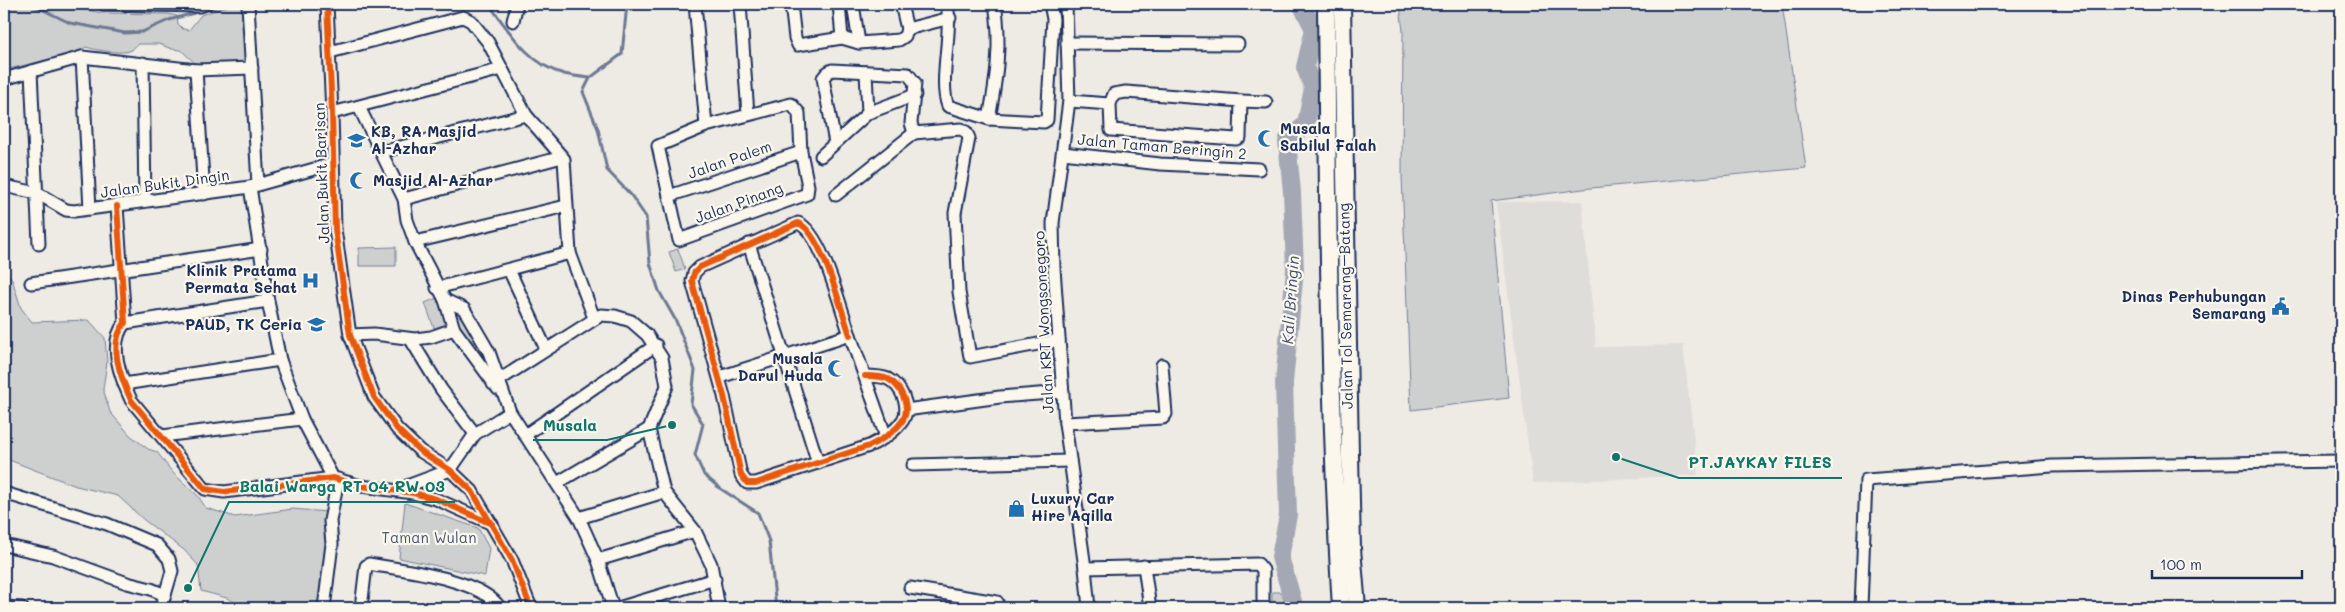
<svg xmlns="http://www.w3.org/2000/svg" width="2345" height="612" font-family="Mali,sans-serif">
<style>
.built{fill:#deddda}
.green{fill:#cecfcf;stroke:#747f96}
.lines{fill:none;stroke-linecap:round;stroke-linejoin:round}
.stream{stroke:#6d7892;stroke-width:3}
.river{stroke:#a3a8b4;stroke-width:18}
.minor-casing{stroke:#1b2f5e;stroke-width:15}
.highway-casing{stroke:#1b2f5e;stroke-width:20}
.minor{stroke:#fbf7ec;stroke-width:11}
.highway{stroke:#fbf7ec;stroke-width:16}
.cycleway-casing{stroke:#fbf7ec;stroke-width:9}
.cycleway{stroke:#e8590c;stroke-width:6}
.labels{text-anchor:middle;stroke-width:4.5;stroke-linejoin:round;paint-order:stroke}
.poi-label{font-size:15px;font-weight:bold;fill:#1b2f5e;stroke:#fbf7ec;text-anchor:start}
.street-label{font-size:15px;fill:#1b2f5e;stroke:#fbf7ec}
.park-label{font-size:15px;fill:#48577a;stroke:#fbf7ec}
.water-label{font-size:16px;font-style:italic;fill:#445378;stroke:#fbf7ec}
.leader{fill:none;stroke:#0f766e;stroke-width:2}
.callout-dot{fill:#0f766e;stroke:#fbf7ec;stroke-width:2}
.callout-label{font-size:16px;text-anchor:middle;font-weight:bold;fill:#0f766e;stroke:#fbf7ec;stroke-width:4.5;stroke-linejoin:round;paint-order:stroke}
</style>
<rect width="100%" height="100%" fill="#eeebe4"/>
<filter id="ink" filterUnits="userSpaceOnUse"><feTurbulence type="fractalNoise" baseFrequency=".02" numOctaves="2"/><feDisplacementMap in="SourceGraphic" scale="10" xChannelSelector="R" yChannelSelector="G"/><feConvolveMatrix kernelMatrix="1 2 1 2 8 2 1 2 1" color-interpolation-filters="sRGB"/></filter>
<g filter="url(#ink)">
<path class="built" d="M1582,201L1596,347L1683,345L1698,475L1533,483L1496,202Z"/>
<g class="green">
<path d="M4,4H71L72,7L102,13L168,14L177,16L178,24L183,29L189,30L201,15L233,4H245L247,63L197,65L181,50L172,49L159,44H138C135,46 134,48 132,50C124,55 95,50 86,47L74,54L4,70Z"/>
<path d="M1400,4H1782L1806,168L1591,188L1491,201L1509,398L1411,410L1402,176L1403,32Z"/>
<path d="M396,247V266H359V248Z"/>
<path d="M678,249L685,269L676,272L669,252Z"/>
<path d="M4,268L12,279L21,308L32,322L89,320L105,338L107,362L103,389L110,412L130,435L148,449L157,452L172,472L198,496L206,508L235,517L293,509L327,512L326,567L321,608H246L227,598L201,591L198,565L184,550L144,520L118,496L76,486L4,458Z"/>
<path d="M437,298L446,324L434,328L425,303Z"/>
<path d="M456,316H462L488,354V369L457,329Z"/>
<path d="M405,503L478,528L489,548L485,576L399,558Z"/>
<path d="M1272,592H1283L1284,608H1272Z"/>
</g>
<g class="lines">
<g class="stream">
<path d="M31,4L70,23L125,33L142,32L169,20L226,4"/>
<path d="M489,4C509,31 529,65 564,74C572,76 582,77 590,78"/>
<path d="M627,4L622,54L590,78L583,92L598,129L607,170L631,195L646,217L650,263L659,291L676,321L695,370L691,404L703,424L695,455L704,475L721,489L758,513L769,541L776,608"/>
</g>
<path class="river" d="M1295,608L1280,557L1288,515L1284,382L1295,270L1292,192L1287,141L1306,124L1313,88L1305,67L1314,29L1301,4"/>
<defs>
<g id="minor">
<path d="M103,4L200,6L206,4"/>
<path d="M248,4L258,185"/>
<path d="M327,4L332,113L335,229L350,335L374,397L397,429L420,451L450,470L472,491L512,560L531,608"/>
<path d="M695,4L706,126"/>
<path d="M740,4L748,114"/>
<path d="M791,4L795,38L798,45L842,38L859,43L899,40L905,36L907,29"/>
<path d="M839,4L842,38"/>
<path d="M853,4L859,43"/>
<path d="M901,4L907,29"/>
<path d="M947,4C953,33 938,82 948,106L989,119L1044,122L1047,120L1053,19L1050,4"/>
<path d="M1066,4L1069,101L1053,223L1054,268L1065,423L1085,568L1089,608"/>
<path d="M513,21L517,4"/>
<path d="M907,29L950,18"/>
<path d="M1067,43L1238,44"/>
<path d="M330,52L463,17L471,21L488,42L526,115L564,159L570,253L594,318"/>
<path d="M82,57L90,209"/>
<path d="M143,63L145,201"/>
<path d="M196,70L204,194"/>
<path d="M31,71L39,244"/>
<path d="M866,72L868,113"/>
<path d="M4,79L82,57L196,70L252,68"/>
<path d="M1069,101L1110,104L1114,94L1126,92L1241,101L1240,137L1236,139L1111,130L1110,104"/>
<path d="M1241,101L1266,102"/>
<path d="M791,104L799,113L801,152L808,186L807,194L679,240L658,146L706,126Z"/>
<path d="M359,107L404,199L407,220L415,242L445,300L454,329L498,389"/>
<path d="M332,113L502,69"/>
<path d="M989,119C996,81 1002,43 995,4"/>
<path d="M835,143L823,78L827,73L832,70L908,74L915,83L911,123L914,133L961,129L966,132L969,138L955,213L959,292L970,357L1059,340"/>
<path d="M381,152L526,115"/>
<path d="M1063,153L1160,164L1259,169"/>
<path d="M821,156L868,113L915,95"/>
<path d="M4,186L37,193L66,210L74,211L250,187L332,164"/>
<path d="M250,187L268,301L280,360L302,419L333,478"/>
<path d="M836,195L914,133"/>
<path d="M669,196L801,152"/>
<path d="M404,199L562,157"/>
<path d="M117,206L125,323C107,344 121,378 131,400L205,489L224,492L333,478L361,486L413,493L436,499L492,524"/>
<path d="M415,242L566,206"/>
<path d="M749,244L818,463"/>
<path d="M509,270L546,349"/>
<path d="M31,283L261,249"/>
<path d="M437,288L570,253"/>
<path d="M445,300L464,309L489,352L510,412L579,518L598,560L613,608"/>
<path d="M125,323L268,301"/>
<path d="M350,335L374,334L415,339L431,337L454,329"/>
<path d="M850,335C841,310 822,232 798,223L700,267L694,273L692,281L724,396L741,475L747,483H756L869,446C882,440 895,432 903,420C911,406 901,386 888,379C881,376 872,376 865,376"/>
<path d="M411,340L441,389L475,434"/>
<path d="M720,377L850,335L886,437"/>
<path d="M124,384L280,360"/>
<path d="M493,384L601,315L615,316L631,321L647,335L662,358L667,386L649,429L664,492L695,531L711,564L719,608"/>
<path d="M906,410L1000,397L1063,392"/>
<path d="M1065,423L1163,418L1166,414L1162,365"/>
<path d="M525,435L656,345"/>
<path d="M162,436L302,419"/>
<path d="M913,465L1070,461"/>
<path d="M557,483L649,429"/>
<path d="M399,489L450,470L475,434L510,412"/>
<path d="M4,493L107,524L157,545L169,559L172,571L165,595"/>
<path d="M579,518L664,492"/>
<path d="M4,545L53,556L127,583L151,589L165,595L161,608"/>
<path d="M598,560L695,531"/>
<path d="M1144,566L1150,608"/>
<path d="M1085,568L1258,564L1263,570V608"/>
<path d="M910,588L997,602V608"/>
<path d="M4,607L22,608"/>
<path d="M324,608L332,544L330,521L338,479"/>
<path d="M361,608L366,566L369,564C403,570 482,579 500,608"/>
<path d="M618,608L715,579"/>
<path d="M1861,608L1866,480L2052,466L2341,461"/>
</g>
<g id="highway">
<path d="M1326,4C1328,205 1329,407 1341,608"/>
<path d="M1342,4L1350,455L1352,549L1357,608"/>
</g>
</defs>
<use href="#minor" class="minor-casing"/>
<use href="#highway" class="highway-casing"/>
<use href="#minor" class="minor"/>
<use href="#highway" class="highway"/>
<defs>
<g id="cycleway">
<path d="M327,4L332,113L335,229L350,335L374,397L397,429L420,451L450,470L472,491L512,560L531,608"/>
<path d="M117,206L125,323C107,344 121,378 131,400L205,489L224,492L333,478L361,486L413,493L436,499L492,524"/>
<path d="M850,335C841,310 822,232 798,223L700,267L694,273L692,281L724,396L741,475L747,483H756L869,446C882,440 895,432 903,420C911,406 901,386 888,379C881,376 872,376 865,376"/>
</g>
</defs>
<use href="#cycleway" class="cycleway-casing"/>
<use href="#cycleway" class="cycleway"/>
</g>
</g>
<defs>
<symbol id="mosque-bare" viewBox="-9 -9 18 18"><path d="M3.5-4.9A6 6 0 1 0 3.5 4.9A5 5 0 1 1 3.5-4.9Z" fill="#1f6fb2" stroke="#fbf7ec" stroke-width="2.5" paint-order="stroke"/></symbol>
<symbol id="school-bare" viewBox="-9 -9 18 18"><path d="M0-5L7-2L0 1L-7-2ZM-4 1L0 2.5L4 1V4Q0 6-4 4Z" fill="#1f6fb2" stroke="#fbf7ec" stroke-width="2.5" paint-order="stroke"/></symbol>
<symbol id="hospital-bare" viewBox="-9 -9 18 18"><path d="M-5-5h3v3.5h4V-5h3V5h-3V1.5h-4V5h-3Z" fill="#1f6fb2" stroke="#fbf7ec" stroke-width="2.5" paint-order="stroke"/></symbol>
<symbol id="civic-bare" viewBox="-9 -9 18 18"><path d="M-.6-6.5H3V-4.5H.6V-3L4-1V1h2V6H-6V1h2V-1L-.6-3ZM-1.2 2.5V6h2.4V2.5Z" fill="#1f6fb2" stroke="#fbf7ec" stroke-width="2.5" paint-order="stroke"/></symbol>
<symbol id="shop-bare" viewBox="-9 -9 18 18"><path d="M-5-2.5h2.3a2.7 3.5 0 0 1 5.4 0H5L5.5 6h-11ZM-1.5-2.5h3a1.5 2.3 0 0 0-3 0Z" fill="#1f6fb2" stroke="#fbf7ec" stroke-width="2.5" paint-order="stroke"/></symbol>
</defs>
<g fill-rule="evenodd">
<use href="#mosque-bare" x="1254" y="126" width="25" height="25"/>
<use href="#school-bare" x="344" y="128" width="25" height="25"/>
<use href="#mosque-bare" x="346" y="168" width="25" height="25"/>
<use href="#hospital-bare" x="298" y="268" width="25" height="25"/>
<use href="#civic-bare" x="2268" y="294" width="25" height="25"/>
<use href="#school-bare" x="304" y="312" width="25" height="25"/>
<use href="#mosque-bare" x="824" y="356" width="25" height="25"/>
<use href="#shop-bare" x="1004" y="496" width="25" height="25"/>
</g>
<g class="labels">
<g class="poi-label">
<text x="1280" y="134">Musala<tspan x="1280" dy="17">Sabilul Falah</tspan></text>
<text x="371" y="137">KB, RA Masjid<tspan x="371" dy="17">Al-Azhar</tspan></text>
<text x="373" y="186">Masjid Al-Azhar</text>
<text x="297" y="276" text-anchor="end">Klinik Pratama<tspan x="297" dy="17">Permata Sehat</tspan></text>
<text x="2266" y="302" text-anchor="end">Dinas Perhubungan<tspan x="2266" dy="17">Semarang</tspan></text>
<text x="302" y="330" text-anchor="end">PAUD, TK Ceria</text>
<text x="823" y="364" text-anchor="end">Musala<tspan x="823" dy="17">Darul Huda</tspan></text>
<text x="1031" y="504">Luxury Car<tspan x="1031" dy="17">Hire Aqilla</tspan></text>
</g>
<g class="street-label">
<text transform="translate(1162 147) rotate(5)" y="5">Jalan Taman Beringin 2</text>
<text transform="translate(730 160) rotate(-19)" y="5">Jalan Palem</text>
<text transform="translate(322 173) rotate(-92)" y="5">Jalan Bukit Barisan</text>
<text transform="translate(165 184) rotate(-8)" y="5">Jalan Bukit Dingin</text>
<text transform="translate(739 203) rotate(-20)" y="5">Jalan Pinang</text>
<text transform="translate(1346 306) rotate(-91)" y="5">Jalan Tol Semarang–Batang</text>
<text transform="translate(1044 322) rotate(-93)" y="5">Jalan KRT Wongsonegoro</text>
</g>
<g class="park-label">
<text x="429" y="543">Taman Wulan</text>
</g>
<g class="water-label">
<text transform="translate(1290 300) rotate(-86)" y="6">Kali Bringin</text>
</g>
</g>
<path class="leader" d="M672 425L607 440H533M1616 457L1679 478H1842M188 588L229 502H455"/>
<g class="callout-dot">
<circle cx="672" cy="425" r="5"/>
<circle cx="1616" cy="457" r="5"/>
<circle cx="188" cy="588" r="5"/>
</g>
<g class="callout-label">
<text x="570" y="431">Musala</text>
<text x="1760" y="468">PT.JAYKAY FILES</text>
<text x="342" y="492">Balai Warga RT 04 RW 03</text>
</g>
<rect width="2345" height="612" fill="none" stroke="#fbf7ec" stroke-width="20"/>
<rect x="10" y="10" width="2325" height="592" fill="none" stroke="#1b2f5e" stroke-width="2" filter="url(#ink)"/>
<path d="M2152 570v8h150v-8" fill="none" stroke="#1b2f5e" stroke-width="2.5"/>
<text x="2160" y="570" font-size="15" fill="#1b2f5e" stroke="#fbf7ec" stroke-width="4" paint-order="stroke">100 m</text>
</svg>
